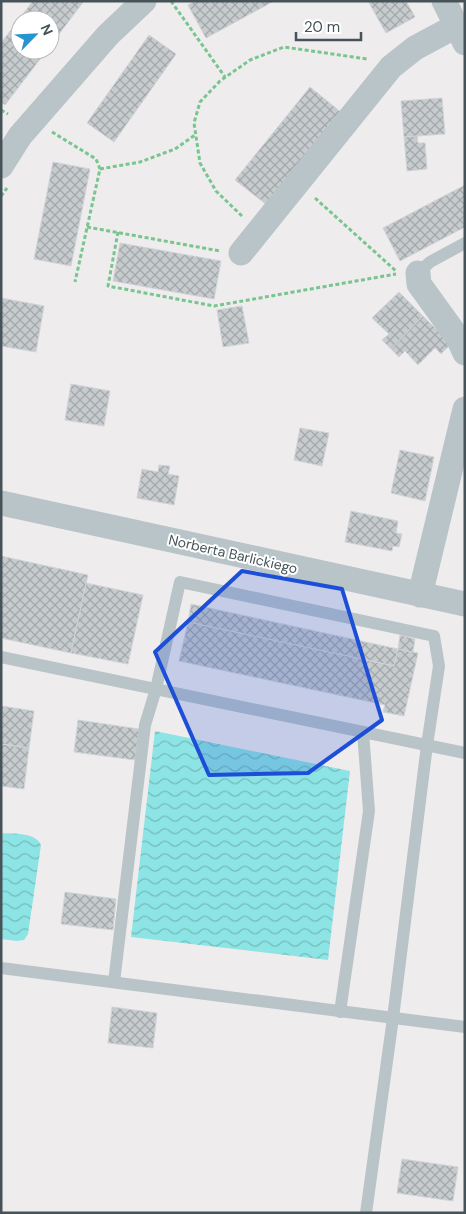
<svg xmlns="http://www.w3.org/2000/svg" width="466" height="1214" font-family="'DM Sans',sans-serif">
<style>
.water{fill:url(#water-waves)}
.building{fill:url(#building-cross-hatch);stroke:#d1d4d8}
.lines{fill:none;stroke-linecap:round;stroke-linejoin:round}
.path{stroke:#78c58f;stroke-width:3;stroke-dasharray:4 2.5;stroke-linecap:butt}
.service{stroke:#b9c4c8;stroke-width:12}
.minor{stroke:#b9c4c8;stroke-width:25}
.marked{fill:#1d4ed8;fill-opacity:0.2;stroke:#1d4ed8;stroke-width:4;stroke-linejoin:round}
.labels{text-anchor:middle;stroke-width:4;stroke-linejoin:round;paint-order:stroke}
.street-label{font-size:14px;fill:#465358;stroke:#fff}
</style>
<defs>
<pattern id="water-waves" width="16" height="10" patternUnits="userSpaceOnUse" patternTransform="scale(1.25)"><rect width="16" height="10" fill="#8de4e4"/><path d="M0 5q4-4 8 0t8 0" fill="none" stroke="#75bbbc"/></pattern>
<pattern id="building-cross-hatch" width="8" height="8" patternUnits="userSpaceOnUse" patternTransform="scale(1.25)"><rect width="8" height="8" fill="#c6cbce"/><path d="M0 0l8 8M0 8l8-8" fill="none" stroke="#a3a7aa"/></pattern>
</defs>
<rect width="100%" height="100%" fill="#efeced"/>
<g class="water">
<path d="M155,731L350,771L328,960L131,937Z"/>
<path d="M1,833C13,834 36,832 41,845L28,934L24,940L17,941L1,939Z"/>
</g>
<g class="building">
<path d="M33,1H84L50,46V20H20V50H47L5,105L1,102V43Z"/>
<path d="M195,1H274L206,38L188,5Z"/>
<path d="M368,1H406L415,17L386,33Z"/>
<path d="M149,35L176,54L114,142L87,123Z"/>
<path d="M310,87L342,113L267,205L235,180Z"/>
<path d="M442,98L445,134L404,137L401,101Z"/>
<path d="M417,136L418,143H425L427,169L407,171L404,137Z"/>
<path d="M53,162L90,169L71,266L34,259Z"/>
<path d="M465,185V227L400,261L383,228Z"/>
<path d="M120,243L221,261L214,299L113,281Z"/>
<path d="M399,292L423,316L391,349L382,340L389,334L372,318Z"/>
<path d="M1,298L44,306L36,352L1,346Z"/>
<path d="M242,306L249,343L223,347L217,310Z"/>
<path d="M423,316L451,344L441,354L435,348L418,365L405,351L399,357L391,349Z"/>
<path d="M71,384L110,391L104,426L65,420Z"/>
<path d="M300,428L329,433L322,466L294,460Z"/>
<path d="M400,450L434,457L425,501L391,493Z"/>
<path d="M159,465L170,466L168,474L179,476L174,505L137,498L142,469L158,472Z"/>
<path d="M351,511L398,521L396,533L402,534L399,547L393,546L392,551L345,542Z"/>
<path d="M1,556L88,575L71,653L1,638Z"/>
<path d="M86,583L143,595L128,664L71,653Z"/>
<path d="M191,604L398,649L394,666L188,622Z"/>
<path d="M188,622L394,666L398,649L418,653L404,716L383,712L385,705L179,661Z"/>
<path d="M400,635L415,639L413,652L398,649Z"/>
<path d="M1,706L34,711L29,748L1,744Z"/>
<path d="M78,720L139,729L135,760L74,752Z"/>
<path d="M1,744L29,748L24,789L1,786Z"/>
<path d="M65,892L116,899L113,930L61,924Z"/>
<path d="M112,1007L157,1013L153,1048L108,1043Z"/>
<path d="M402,1159L458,1167L453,1201L397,1193Z"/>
</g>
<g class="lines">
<g class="path">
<path d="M171,1L225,77"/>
<path d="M1,110L8,114"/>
<path d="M52,132L96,159L100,169L75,282"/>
<path d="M100,169L140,162L175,149L195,135"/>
<path d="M1,196L7,188"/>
<path d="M315,198L396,271"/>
<path d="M242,216L216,191L200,163L194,123L200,102L220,81L250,60L284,47L367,59"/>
<path d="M87,227L220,251"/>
<path d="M118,232L108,286L214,306L396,274"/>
</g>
<g class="service">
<path d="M418,273L430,262L465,243"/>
<path d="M1,657L465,753"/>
<path d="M1,968L465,1027"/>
<path d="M114,982L145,725L156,689L180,582L434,636L439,666L427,745L393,1018L366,1213"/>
<path d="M340,1012L369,811L363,732"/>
</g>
<g class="minor">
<path d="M444,1L465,43"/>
<path d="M1,166L20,136L108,35L144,1"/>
<path d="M241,253L391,67L415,48L456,26"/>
<path d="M418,273L419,284L458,338L465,353"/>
<path d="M1,503L465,604"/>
<path d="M420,595L465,409"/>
</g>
</g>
<path class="marked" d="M242,571L342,589L382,720L308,773L209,775L155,652Z"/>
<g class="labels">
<g class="street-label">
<text transform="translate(233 554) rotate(13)" y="5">Norberta Barlickiego</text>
</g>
</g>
<rect width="466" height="1214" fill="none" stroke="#465358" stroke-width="5"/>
<g transform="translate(35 35) rotate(66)"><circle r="24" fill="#ffffff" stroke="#b5babc"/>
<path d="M0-4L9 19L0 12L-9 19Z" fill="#2793cf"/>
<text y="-8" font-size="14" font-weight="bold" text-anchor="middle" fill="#465358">N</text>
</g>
<path d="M296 32v8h65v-8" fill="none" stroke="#465358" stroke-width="2.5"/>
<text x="304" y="32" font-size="15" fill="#465358" stroke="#ffffff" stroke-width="4" paint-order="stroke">20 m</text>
</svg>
